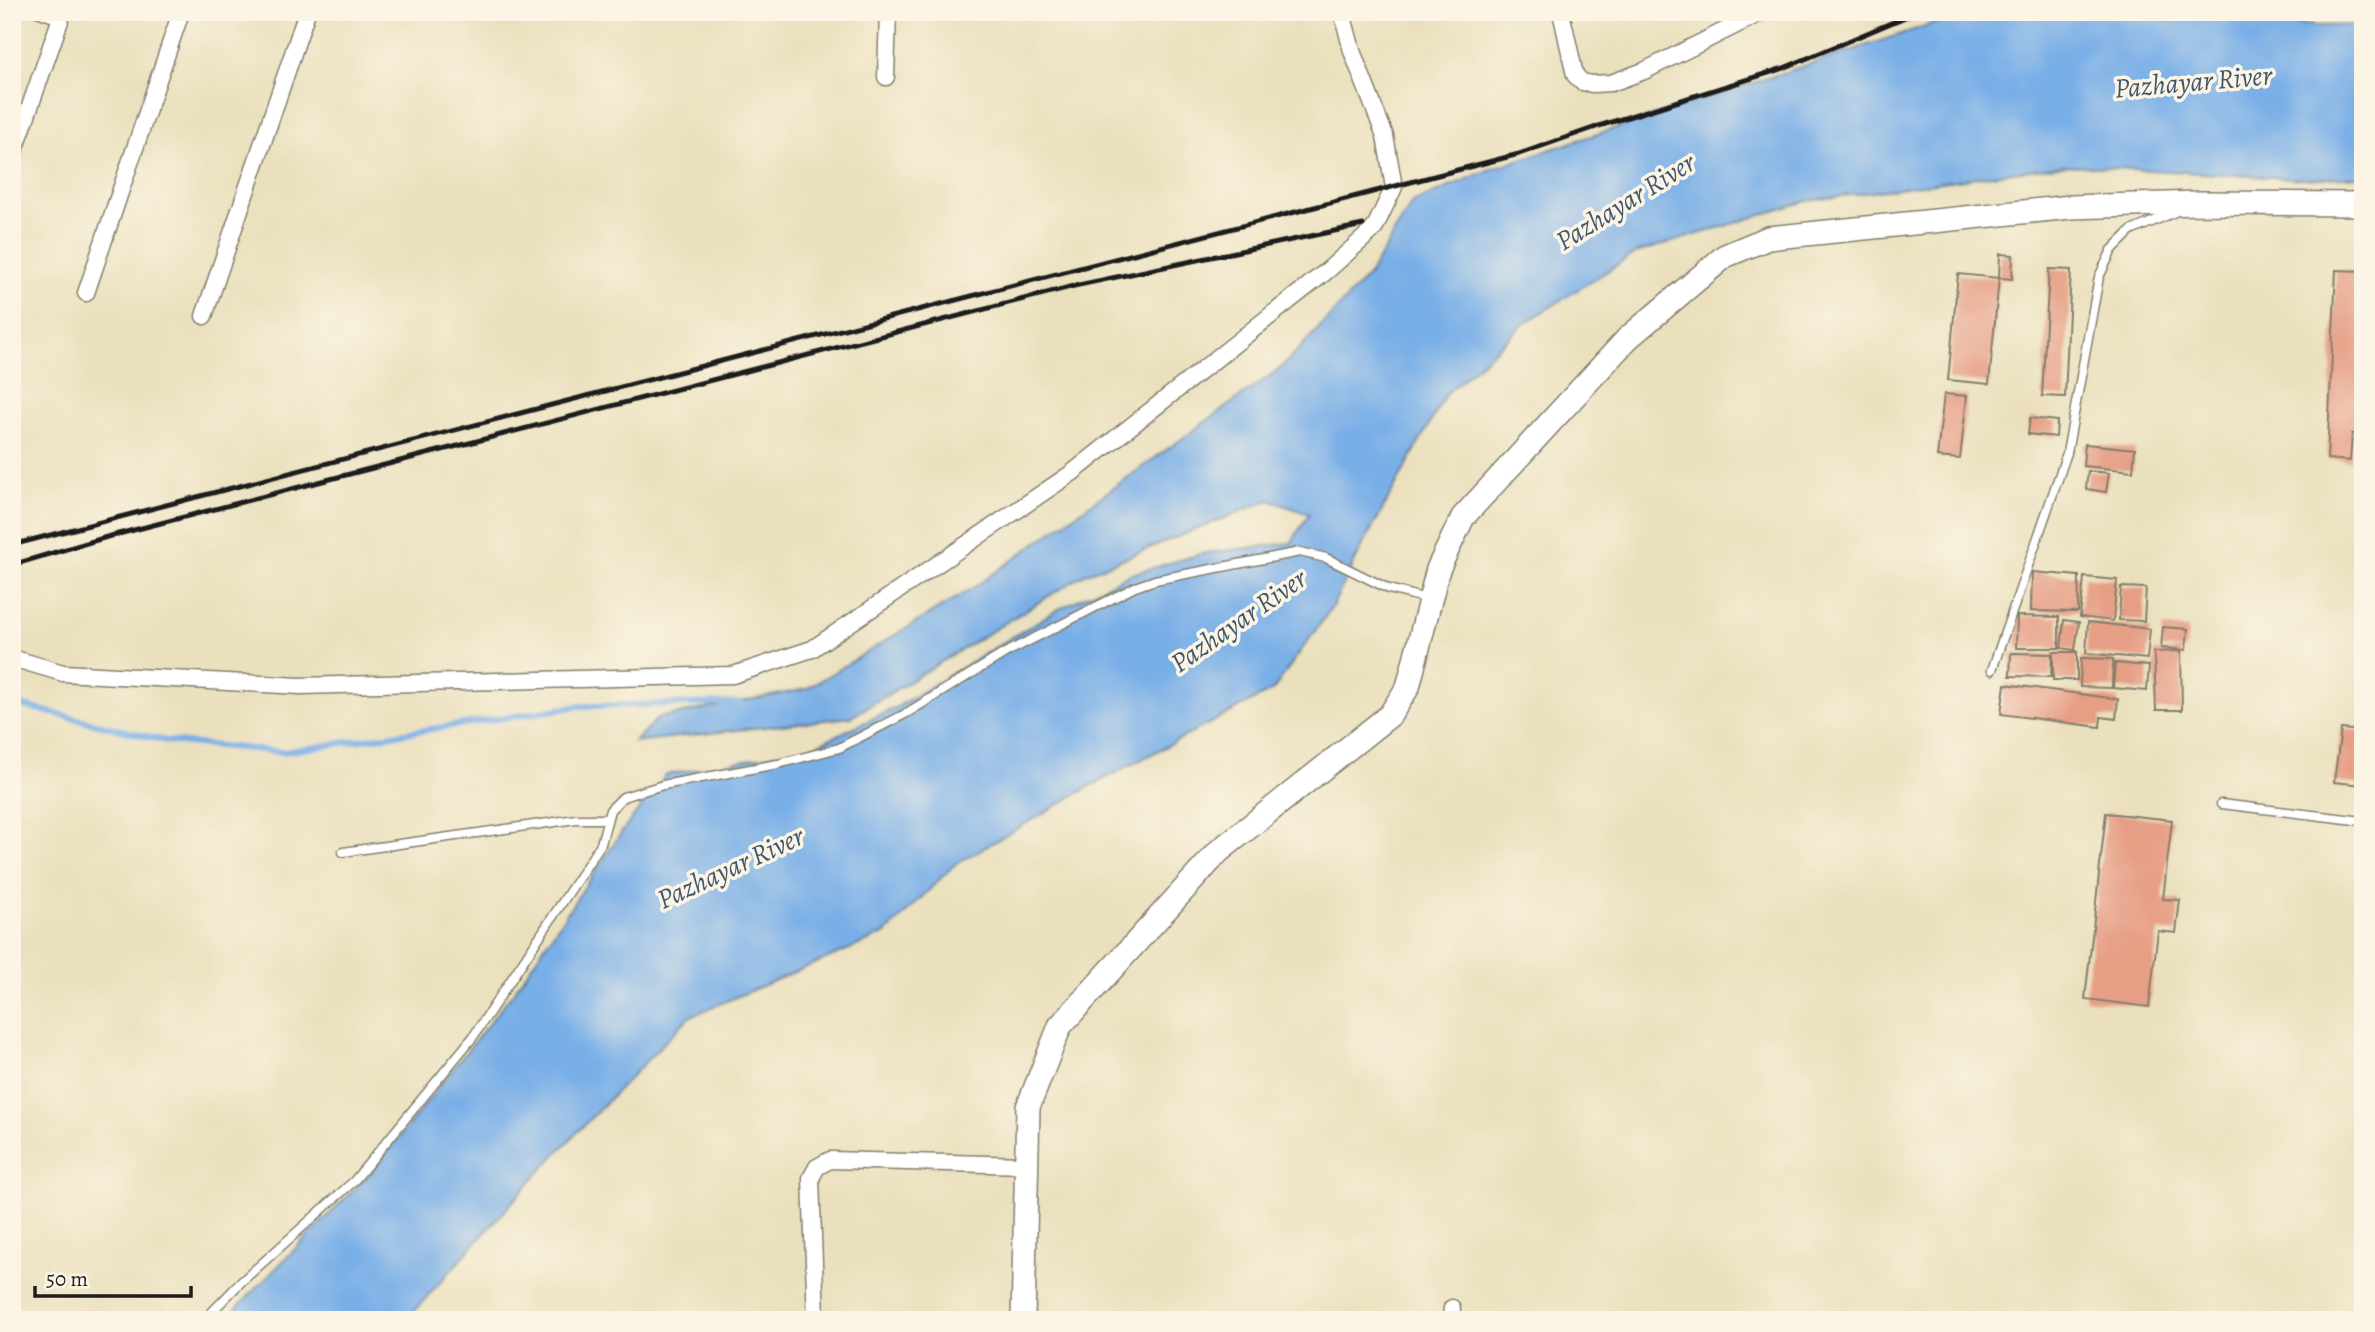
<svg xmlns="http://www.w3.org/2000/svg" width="2375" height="1332" font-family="Alegreya,serif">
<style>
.water{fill:#79afe7;stroke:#4a6682;stroke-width:2}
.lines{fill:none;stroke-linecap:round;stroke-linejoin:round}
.stream{stroke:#79afe7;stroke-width:6}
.building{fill:#e69e85}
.lane-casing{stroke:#837e6c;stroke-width:11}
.street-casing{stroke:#837e6c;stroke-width:19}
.secondary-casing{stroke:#837e6c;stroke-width:26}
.lane{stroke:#fff;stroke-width:8}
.street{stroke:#fff;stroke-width:16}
.secondary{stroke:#fff;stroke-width:23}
.rail{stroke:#1c1c1c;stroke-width:5}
.labels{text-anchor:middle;stroke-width:7;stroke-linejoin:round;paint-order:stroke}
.water-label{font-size:28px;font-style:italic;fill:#41576d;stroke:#fcf5e5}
</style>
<rect width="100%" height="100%" fill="#fcf5e5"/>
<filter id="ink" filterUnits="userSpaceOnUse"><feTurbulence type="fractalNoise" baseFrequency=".0143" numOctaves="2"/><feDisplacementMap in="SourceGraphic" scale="14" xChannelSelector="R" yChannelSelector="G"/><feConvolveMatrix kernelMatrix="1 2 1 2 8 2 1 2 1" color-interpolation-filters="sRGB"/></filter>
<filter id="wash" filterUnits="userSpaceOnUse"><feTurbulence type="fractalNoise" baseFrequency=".00686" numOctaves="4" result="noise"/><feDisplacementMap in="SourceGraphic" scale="28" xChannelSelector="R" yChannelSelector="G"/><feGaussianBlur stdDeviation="1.57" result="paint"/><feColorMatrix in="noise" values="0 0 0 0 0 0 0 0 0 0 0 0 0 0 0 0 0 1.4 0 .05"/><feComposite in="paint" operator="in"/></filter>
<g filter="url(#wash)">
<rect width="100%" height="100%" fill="#eae0bd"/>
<path class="water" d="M1968,12H2194L2317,26L2363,25V176L2305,179L2064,165L1807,201L1636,253L1525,323L1446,394L1363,545L1332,607L1273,690L1089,787L954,865L885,934L689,1017L555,1155L406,1320H225L374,1169L515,990L621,833L666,775L810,748L895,708L1057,610L1128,575L1204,553L1291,543L1309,514L1269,500L1085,574L851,717L634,742L658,718L806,689L976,586L1282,367L1369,275L1412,203L1488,170Z"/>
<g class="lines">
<path class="stream" d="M12,703L166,741L283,752L580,706L740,703"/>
</g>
<g id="blocks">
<g class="building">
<path d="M2000,254L2013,255L2012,279L1999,278L1989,384L1948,380L1958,274L1999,278Z"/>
<path d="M2049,269L2071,270L2065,397L2042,396Z"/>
<path d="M2336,270L2363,271V434H2352L2350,461L2327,459Z"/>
<path d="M1944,394L1967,396L1960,459L1937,457Z"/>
<path d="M2030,418L2057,421L2056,437L2028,434Z"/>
<path d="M2085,444L2135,449L2133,471L2083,466Z"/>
<path d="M2088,471L2109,473L2106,492L2086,489Z"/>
<path d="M2032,572L2079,576L2078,612L2031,611Z"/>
<path d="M2084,577L2117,580L2113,621L2080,617Z"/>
<path d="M2121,587L2146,588L2144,621L2119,620Z"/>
<path d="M2017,616L2059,617V648H2016Z"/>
<path d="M2064,620L2079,622L2075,650L2061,648Z"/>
<path d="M2088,622L2150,629L2147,659L2086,653Z"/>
<path d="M2163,627L2188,629L2186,650L2161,648Z"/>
<path d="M2181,651L2182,710H2156L2154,652Z"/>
<rect x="2053" y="652" width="24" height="28"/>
<path d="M2011,653L2052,654L2051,677L2010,676Z"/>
<path d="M2081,658L2113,659L2112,688L2080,687Z"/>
<path d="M2115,663L2149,666L2147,691L2113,688Z"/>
<path d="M2005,684L2118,699L2116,719L2101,717L2100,727L2001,714Z"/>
<path d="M2341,729L2363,731V785L2334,782Z"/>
<path d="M2106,813L2172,820L2163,899L2180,900L2176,933L2158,931L2149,1007L2085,999Z"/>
</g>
</g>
</g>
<g filter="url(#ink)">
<use href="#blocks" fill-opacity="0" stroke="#837e6c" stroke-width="2"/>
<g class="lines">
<defs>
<g id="lane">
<path d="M37,12L60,20"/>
<path d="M1992,670L2067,453L2099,277L2112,250L2131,231L2175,212"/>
<path d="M2221,804L2363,821"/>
<path d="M343,852L576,819H606"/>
<path d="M204,1320L241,1282L354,1181L473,1037L601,844L610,810L623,797L663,785L778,764L839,748L905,714L1005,653L1135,587L1155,580L1300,552L1326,558L1389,589L1427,599"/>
</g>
<g id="street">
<path d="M1561,12L1575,75L1582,82L1592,84L1611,83L1644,71L1762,12"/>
<path d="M886,77L888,12"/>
<path d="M12,158L63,12"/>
<path d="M86,293L181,12"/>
<path d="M204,316L307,12"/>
<path d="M12,658L63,673L300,686L733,675L812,649L1072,473L1328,270L1374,229L1394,187L1385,136L1352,51L1342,12"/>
<path d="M816,1320L811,1178L817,1167L830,1160L1026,1165"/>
<path d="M1451,1320L1452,1308"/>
</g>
<path id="secondary" d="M1023,1320L1028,1107L1060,1026L1219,851L1390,715L1408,687L1438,569L1463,517L1628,338L1725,256L1768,238L2071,207L2197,203L2363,204"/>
</defs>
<use href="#lane" class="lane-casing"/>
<use href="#street" class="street-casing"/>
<use href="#secondary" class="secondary-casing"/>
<use href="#lane" class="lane"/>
<use href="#street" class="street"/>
<use href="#secondary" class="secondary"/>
<g class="rail">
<path d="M12,545L1519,154L1599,126L1784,68L1917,12"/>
<path d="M12,565L107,537L1074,286L1363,225"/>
</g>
</g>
</g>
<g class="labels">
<g class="water-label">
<text transform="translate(2193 81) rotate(-5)" y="10">Pazhayar River</text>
<text transform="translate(1625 201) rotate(-32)" y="10">Pazhayar River</text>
<text transform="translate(1238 620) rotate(-35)" y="10">Pazhayar River</text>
<text transform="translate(730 867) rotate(-25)" y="10">Pazhayar River</text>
</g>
</g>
<rect width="2375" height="1332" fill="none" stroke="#fcf5e5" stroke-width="42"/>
<path d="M35 1286v10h156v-10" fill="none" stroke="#1c1c1c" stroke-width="3.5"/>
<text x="46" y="1286" font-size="21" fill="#1c1c1c" stroke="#fcf5e5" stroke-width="5" paint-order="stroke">50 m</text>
</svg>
